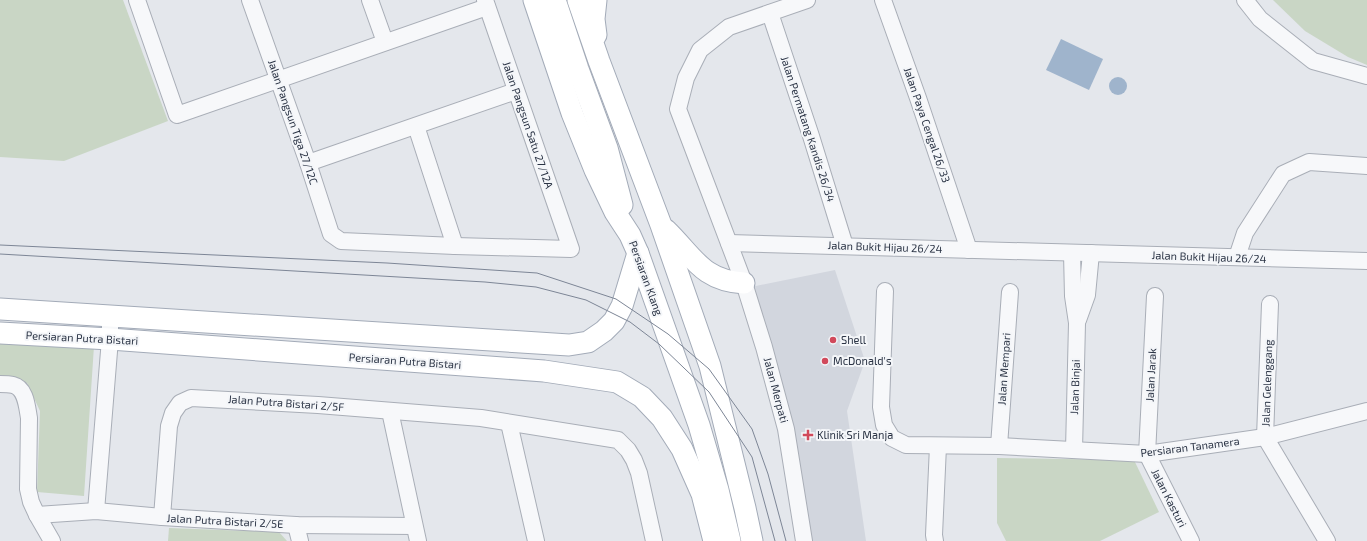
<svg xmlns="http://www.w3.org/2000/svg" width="1367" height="541" font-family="'Exo 2',sans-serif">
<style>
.built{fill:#d2d6de}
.green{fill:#c9d6c5}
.water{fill:#9fb4cc}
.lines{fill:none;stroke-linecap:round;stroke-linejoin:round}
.minor-casing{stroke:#a9aeb7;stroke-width:18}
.major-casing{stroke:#a3abb8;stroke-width:23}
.minor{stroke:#f7f8fa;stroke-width:16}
.major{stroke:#fff;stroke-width:21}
.tram{stroke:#7d8696;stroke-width:1}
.poi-dot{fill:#d1495b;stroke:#f4f6f9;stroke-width:1.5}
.labels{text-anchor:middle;stroke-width:4;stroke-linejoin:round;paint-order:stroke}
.street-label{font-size:11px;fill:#2b3445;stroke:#f4f6f9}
.poi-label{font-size:11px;fill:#2b3445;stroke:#f4f6f9;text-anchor:start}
</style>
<rect width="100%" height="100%" fill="#e4e7ec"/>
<path class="built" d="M835,270L865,361L847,411L866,541H810L751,287Z"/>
<g class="green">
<path d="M0,0H123L168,121L64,161L0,157Z"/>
<path d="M1273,0H1367V65L1348,57L1305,31Z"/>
<path d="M0,341L94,346L84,496L37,492L40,411L27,383L0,380Z"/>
<path d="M997,458L1134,460L1159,512L1100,541H1006L997,523Z"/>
<path d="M169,528L279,532L287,541H168Z"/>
</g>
<g class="water">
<path d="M1061,39L1103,59L1089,90L1046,70Z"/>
<circle cx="1118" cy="86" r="9"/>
</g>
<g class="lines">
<defs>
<g id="minor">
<path d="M137,0L177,115L487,7"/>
<path d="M250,0L308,163L331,234L341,241L455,246L571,249L485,0"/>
<path d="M370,0L385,42"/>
<path d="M883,0L918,98L969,250"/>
<path d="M1245,0L1260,19L1313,61L1367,76"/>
<path d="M770,13L811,136L845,246"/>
<path d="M416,126L455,246"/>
<path d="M308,163L516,91"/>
<path d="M729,243L1367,261"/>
<path d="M1072,253L1073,296L1077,323L1074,450"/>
<path d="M1237,257L1245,233L1283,174L1309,162L1367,166"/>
<path d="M885,291L881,407L884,425L892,438L906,445L999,446L1147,454L1265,437L1367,411"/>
<path d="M1155,296L1147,454L1191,541"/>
<path d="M1270,304L1265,437L1327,541"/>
<path d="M1078,320L1087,295L1091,253"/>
<path d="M0,384C4,384 9,384 13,385C26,388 27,407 29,418L28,489L31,502L37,515L52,541"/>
<path d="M390,411L418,541"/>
<path d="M509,423L536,541"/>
<path d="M999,446L1010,292"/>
<path d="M96,511L110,339V317"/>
<path d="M37,515L96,511L162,517L296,525L414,526"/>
<path d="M162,517L169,426L173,413L180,403L191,398L318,405L481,418L618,440L628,450L634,460L639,473L654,541"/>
<path d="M296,525L300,541"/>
<path d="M804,541L786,429L764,347L744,283L678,109L686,78L700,50L729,27L807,0"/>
<path d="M935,541L934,535L938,446"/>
</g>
<g id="major">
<path d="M534,0L572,113L595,170L615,212L630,235L638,253L699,425L718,490L730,541"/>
<path d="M555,0L578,69L607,148L622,205"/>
<path d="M578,0L599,61L661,225L710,366L745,508L752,541"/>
<path d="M596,35L594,19L596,0"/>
<path d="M666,230C693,256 702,281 744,283"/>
<path d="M0,309L569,345L588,342L604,331L614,321L622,306L638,253"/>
<path d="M0,333L110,339L544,371L617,382L642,397L662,418L682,449L702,494L714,541"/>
</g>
</defs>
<use href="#minor" class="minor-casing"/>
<use href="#major" class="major-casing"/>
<use href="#minor" class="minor"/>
<use href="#major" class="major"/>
<g class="tram">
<path d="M0,245L387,263L537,273L616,299L668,334L709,369L752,429L768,474L786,541"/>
<path d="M0,254L485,282L536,287L586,300L630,322L659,344L709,392L752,457L775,541"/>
</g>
</g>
<g class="poi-dot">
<circle cx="833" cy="340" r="4"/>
<circle cx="825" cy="361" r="4"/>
<path d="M806 429h4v4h4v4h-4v4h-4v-4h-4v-4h4z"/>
</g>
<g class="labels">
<g class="street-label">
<text transform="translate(293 122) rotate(71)" y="4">Jalan Pangsun Tiga 27/12C</text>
<text transform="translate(528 125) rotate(71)" y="4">Jalan Pangsun Satu 27/12A</text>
<text transform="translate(927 125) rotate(71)" y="4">Jalan Paya Cengal 26/33</text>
<text transform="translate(808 129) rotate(72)" y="4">Jalan Permatang Kandis 26/34</text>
<text transform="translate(885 247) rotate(2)" y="4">Jalan Bukit Hijau 26/24</text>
<text transform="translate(1209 257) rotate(2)" y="4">Jalan Bukit Hijau 26/24</text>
<text transform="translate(646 278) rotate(70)" y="4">Persiaran Klang</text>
<text transform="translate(82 338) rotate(3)" y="4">Persiaran Putra Bistari</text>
<text transform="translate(405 361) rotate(4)" y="4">Persiaran Putra Bistari</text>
<text transform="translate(1004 369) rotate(-86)" y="4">Jalan Mempari</text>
<text transform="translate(1151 375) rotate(-87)" y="4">Jalan Jarak</text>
<text transform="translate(1267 383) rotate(-88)" y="4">Jalan Gelenggang</text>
<text transform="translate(1075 387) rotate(-88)" y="4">Jalan Binjai</text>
<text transform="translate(776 390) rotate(75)" y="4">Jalan Merpati</text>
<text transform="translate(286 403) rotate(4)" y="4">Jalan Putra Bistari 2/5F</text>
<text transform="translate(1190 447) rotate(-7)" y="4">Persiaran Tanamera</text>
<text transform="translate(1169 498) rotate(63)" y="4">Jalan Kasturi</text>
<text transform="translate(225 521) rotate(3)" y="4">Jalan Putra Bistari 2/5E</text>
</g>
<g class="poi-label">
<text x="841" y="344">Shell</text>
<text x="833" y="365">McDonald's</text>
<text x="817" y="439">Klinik Sri Manja</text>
</g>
</g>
</svg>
